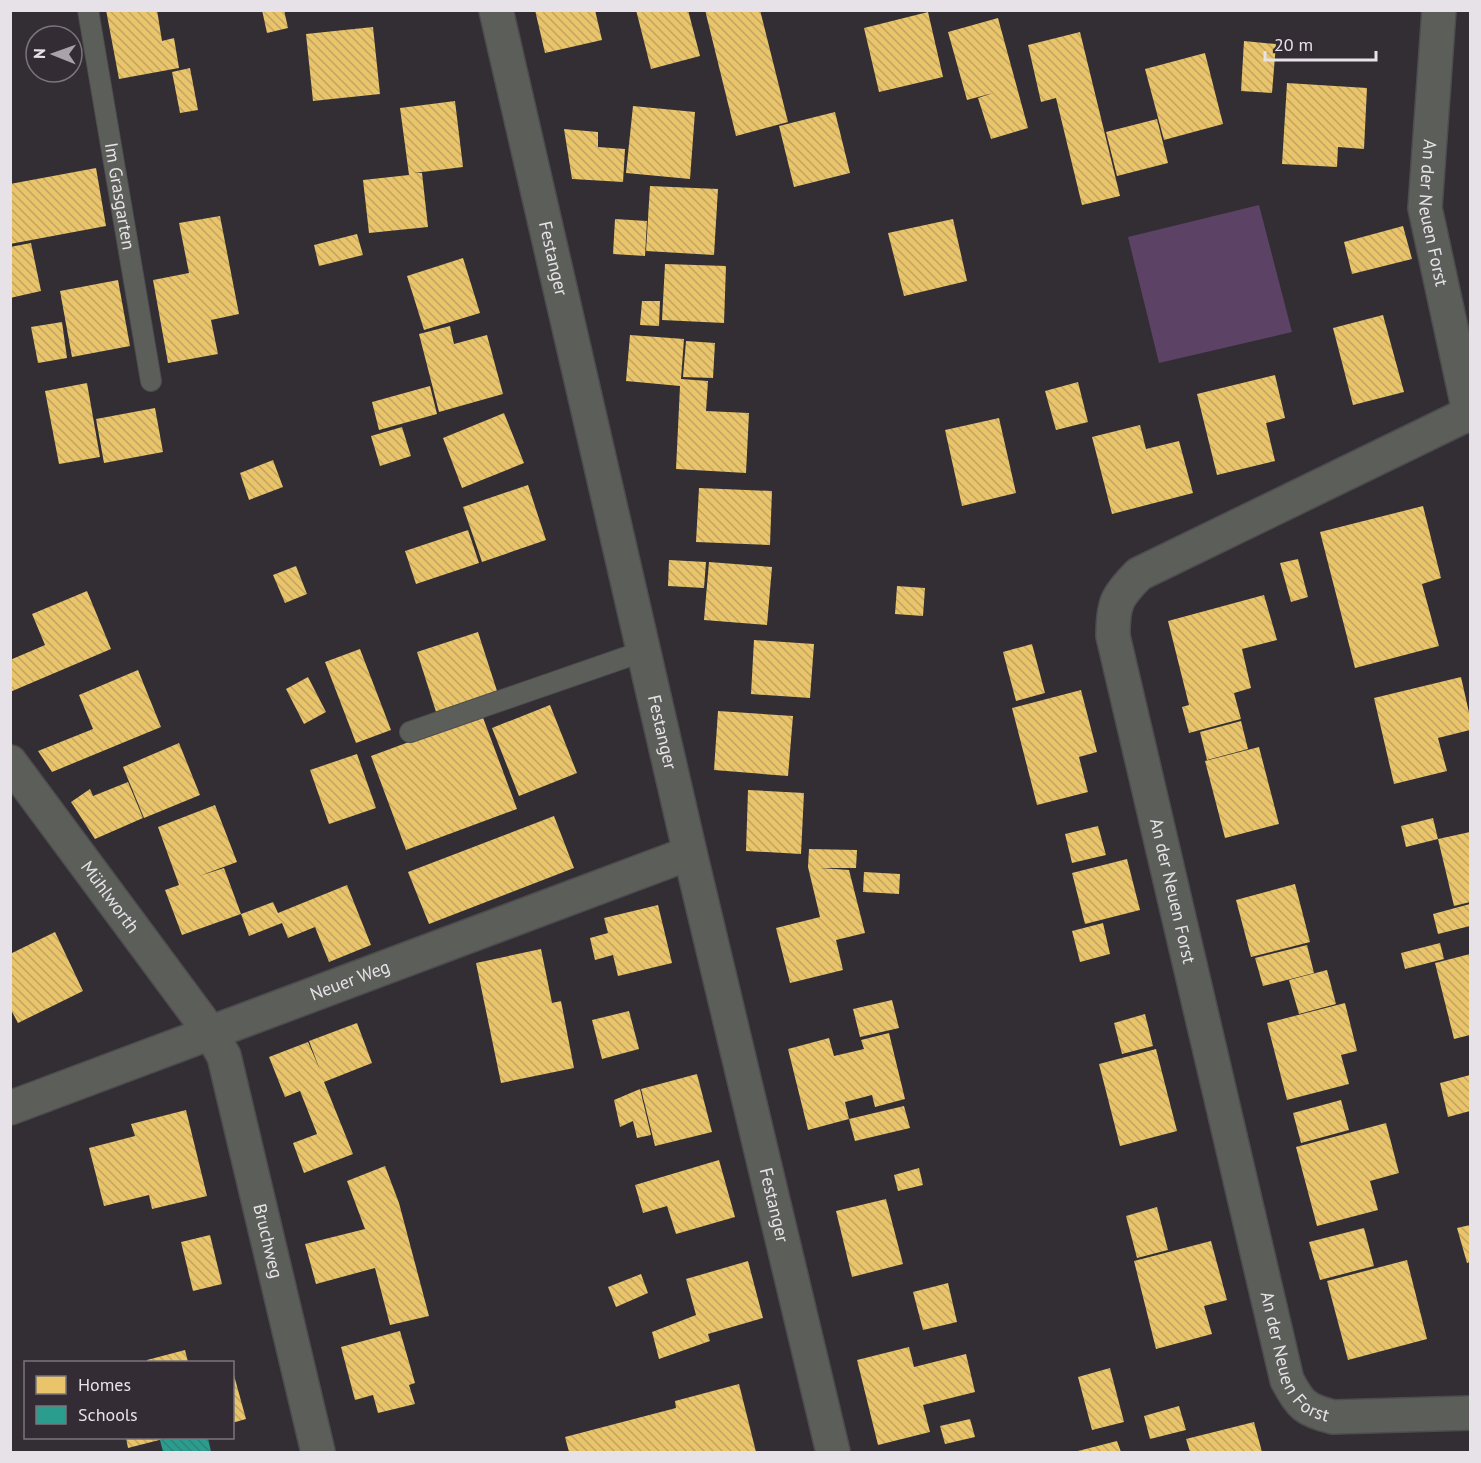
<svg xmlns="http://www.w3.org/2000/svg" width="1481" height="1463" font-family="'PT Sans',sans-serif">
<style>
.park{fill:#5c4265}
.homes{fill:url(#homes-back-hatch)}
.schools{fill:url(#schools-back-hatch)}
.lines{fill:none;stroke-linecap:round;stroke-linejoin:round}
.service-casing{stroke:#4e4c4f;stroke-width:22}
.minor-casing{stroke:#4e4c4f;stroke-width:36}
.service{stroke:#5c5f59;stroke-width:20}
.minor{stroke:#5c5f59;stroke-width:33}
.labels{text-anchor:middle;stroke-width:6;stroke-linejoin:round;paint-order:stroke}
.street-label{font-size:18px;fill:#e7e2e8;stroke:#332c35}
</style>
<defs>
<pattern id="homes-back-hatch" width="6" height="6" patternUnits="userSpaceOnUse" patternTransform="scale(1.5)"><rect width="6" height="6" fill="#e9c46a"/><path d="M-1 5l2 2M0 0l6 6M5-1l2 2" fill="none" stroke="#c0a461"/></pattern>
<pattern id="schools-back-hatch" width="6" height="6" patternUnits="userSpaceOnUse" patternTransform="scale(1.5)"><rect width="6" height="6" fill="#2a9d8f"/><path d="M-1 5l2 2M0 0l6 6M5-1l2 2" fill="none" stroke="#328279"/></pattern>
</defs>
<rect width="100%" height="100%" fill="#322e33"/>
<path class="park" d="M1259,205L1292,332L1159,363L1128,237Z"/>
<g class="homes">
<path d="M106,10H157L162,41L174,38L179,68L119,79Z"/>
<path d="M262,10H284L288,28L267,33Z"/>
<path d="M535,10H595L602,40L545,53Z"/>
<path d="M636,10H688L700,56L651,69Z"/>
<path d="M705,10H760L788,122L736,136Z"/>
<path d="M928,12L943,77L879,92L864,28Z"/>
<path d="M998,18L1028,128L991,139L978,98L993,93L967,100L948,32Z"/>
<path d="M373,27L380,94L313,101L306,34Z"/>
<path d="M1080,32L1120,196L1082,205L1056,98L1041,102L1028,45Z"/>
<path d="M1244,41L1276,44L1272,93L1241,91Z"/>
<path d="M1205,53L1223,124L1164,140L1145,69Z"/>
<path d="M190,68L198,110L180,113L172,72Z"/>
<path d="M1287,83L1367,88L1364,149L1338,147L1337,167L1282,164Z"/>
<path d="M455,101L463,167L414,173H422L428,227L369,233L363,180L409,175L400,108Z"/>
<path d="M633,106L695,112L690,179L626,173Z"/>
<path d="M835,112L850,173L794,187L779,126Z"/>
<path d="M1157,119L1168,163L1117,176L1106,132Z"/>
<path d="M564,129L598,132V147L625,149L623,182L572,179Z"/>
<path d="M96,168L106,226L10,244V184Z"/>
<path d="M650,186L718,189L714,255L646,251Z"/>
<path d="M220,216L239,314L211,320L218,354L168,363L153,280L189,273L179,223Z"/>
<path d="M615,219L647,221L645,256L613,254Z"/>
<path d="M953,219L967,281L904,296L888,233Z"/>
<path d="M1403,226L1412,259L1352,274L1344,242Z"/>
<path d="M357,234L363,255L319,266L314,245Z"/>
<path d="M31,243L41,291L10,298V247Z"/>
<path d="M463,258L480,313L424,330L407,276Z"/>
<path d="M665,264L726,266L724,323L662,320Z"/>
<path d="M118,280L130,346L72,357L60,291Z"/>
<path d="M642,301H660L659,326L640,325Z"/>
<path d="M1383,315L1404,392L1353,405L1333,328Z"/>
<path d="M62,322L67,358L38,363L31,327Z"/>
<path d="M450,326L454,344L487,335L503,394L439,412L419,334Z"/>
<path d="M630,335L684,339L681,379L708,381L706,411L749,413L746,473L676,469L680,386L626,381Z"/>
<path d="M686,341L715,343L713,378L683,377Z"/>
<path d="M1275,375L1285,418L1266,423L1275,461L1217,475L1197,394Z"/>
<path d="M1078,382L1088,422L1056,430L1045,391Z"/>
<path d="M87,383L100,457L59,464L45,391Z"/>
<path d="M430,386L437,414L379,430L372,402Z"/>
<path d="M155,408L163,452L104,463L96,419Z"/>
<path d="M504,413L524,463L462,488L443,438Z"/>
<path d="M999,418L1016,493L962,506L945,430Z"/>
<path d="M1140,425L1146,449L1179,441L1193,493L1112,514L1092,437Z"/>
<path d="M402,427L411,456L380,466L371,436Z"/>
<path d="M273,460L283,487L249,500L240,473Z"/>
<path d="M528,485L546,540L482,562L463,507Z"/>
<path d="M699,488L772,491L770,545L696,542Z"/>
<path d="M1423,506L1441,578L1422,584L1439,646L1355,668L1320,532Z"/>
<path d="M468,530L479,563L416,584L405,551Z"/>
<path d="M1298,559L1308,597L1291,602L1280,563Z"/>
<path d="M669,560L706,562L704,588L668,586Z"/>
<path d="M709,562L772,567L767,625L704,620Z"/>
<path d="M296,566L307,594L285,603L273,575Z"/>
<path d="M897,586L925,588L923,616L895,614Z"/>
<path d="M87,591L111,649L10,692V660L45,645L32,614Z"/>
<path d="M1264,595L1277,640L1242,649L1251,688L1234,693L1241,719L1189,733L1182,707L1189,705L1168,621Z"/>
<path d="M478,632L498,694L437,715L417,652Z"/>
<path d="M754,640L814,644L810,698L751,694Z"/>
<path d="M1032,644L1045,693L1016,701L1003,652Z"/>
<path d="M360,649L391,730L356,743L325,662Z"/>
<path d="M138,670L161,727L52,772L38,751L93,729L79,695Z"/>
<path d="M308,677L326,712L304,724L286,689Z"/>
<path d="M1461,677L1470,717V730L1438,738L1447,771L1394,784L1374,698Z"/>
<path d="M1081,690L1097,752L1079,757L1088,792L1037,805L1012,708Z"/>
<path d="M550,705L577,773L519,796L492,728Z"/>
<path d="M718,711L793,716L788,776L714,770Z"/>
<path d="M482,715L517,809L406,850L371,756Z"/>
<path d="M1241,721L1248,749L1207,760L1200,732Z"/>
<path d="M179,743L200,795L144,818L123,767Z"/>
<path d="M1259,747L1279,824L1225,838L1205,761Z"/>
<path d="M357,754L376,808L329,824L310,770Z"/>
<path d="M128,782L143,818L95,839L71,802L90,789L93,796Z"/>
<path d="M748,790L804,793L801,854L746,851Z"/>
<path d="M215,805L237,862L199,876L224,868L241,914L182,935L165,890L179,885L158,827Z"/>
<path d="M554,816L574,868L429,924L408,872Z"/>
<path d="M1433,818L1438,839L1406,847L1401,826Z"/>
<path d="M1098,826L1106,855L1072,863L1065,834Z"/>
<path d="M1470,832V902L1454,906L1438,839Z"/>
<path d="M809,849L857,850L856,868H820L849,870L865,933L836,940L843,970L790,983L776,928L820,917L808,867Z"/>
<path d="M1127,859L1140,910L1085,924L1072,873Z"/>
<path d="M864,872L900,874L899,894L863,892Z"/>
<path d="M1295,884L1310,942L1251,957L1236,900Z"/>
<path d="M347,885L371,945L329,962L315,927L288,938L282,923L249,936L241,914L273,902L278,913Z"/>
<path d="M1470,904V926L1438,934L1433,914Z"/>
<path d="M658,905L672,963L618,976L613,955L595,960L590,938L608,933L604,918Z"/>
<path d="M1103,923L1110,954L1080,962L1072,931Z"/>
<path d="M55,932L83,991L18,1023L10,1008V954Z"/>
<path d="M1440,943L1444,959L1405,969L1401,953Z"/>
<path d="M1307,945L1314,973L1263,986L1255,958Z"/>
<path d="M541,949L552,1003L561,1001L574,1068L501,1083L476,963Z"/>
<path d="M1470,954V1035L1454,1039L1435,963Z"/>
<path d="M1327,970L1336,1004L1299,1014L1289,980Z"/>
<path d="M892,1000L899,1028L860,1037L853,1009Z"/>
<path d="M1345,1003L1357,1051L1341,1055L1349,1084L1287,1100L1267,1023Z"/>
<path d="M629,1011L639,1049L602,1059L592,1020Z"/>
<path d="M1145,1014L1153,1046L1122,1054L1114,1023Z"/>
<path d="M357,1023L372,1063L324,1082L353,1154L304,1173L293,1143L317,1134L300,1091L285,1097L269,1057L308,1042L320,1070L309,1041Z"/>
<path d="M889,1033L905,1099L875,1107L872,1095L845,1102L849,1119L808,1130L788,1049L829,1038L834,1056L864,1049L861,1040Z"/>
<path d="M1156,1049L1177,1131L1120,1146L1099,1064Z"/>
<path d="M697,1074L712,1132L655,1146L641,1089Z"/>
<path d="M1470,1075V1111L1448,1117L1440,1083Z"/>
<path d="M640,1089L651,1135L637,1138L633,1121L620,1127L614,1100Z"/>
<path d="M1341,1100L1349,1130L1301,1143L1293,1113Z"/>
<path d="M904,1106L910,1128L855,1141L849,1119Z"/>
<path d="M186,1110L207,1196L152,1209L149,1195L104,1206L89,1148L135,1136L131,1124Z"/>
<path d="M1386,1123L1399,1173L1370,1181L1378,1210L1317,1226L1296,1147Z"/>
<path d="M719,1160L735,1217L676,1234L667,1206L643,1213L635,1185Z"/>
<path d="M385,1166L399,1203L429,1316L390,1325L375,1268L316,1284L305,1244L365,1229L347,1181Z"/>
<path d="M919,1168L923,1185L898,1191L894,1175Z"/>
<path d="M886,1199L903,1264L852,1277L836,1211Z"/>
<path d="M1157,1207L1168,1250L1137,1258L1126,1216Z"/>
<path d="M1470,1225V1262L1467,1263L1457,1228Z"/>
<path d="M1364,1228L1374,1266L1320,1280L1309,1242Z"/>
<path d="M210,1235L222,1284L193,1291L181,1242Z"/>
<path d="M1211,1241L1227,1300L1204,1306L1212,1334L1156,1349L1134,1261Z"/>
<path d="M1407,1260L1427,1339L1348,1360L1327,1281Z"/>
<path d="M748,1261L763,1318L708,1334L710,1341L659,1359L652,1332L696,1315L686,1279Z"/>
<path d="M641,1274L648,1293L616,1307L608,1287Z"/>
<path d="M948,1283L957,1322L923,1330L913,1292Z"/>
<path d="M400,1331L415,1383L409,1385L415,1404L378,1413L373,1395L355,1400L341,1347Z"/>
<path d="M909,1347L914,1367L966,1354L975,1392L923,1405L930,1432L878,1445L857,1360Z"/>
<path d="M185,1350L188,1362H147V1360Z"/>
<path d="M232,1368L246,1419L232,1423Z"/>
<path d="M1110,1368L1124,1422L1092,1430L1078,1377Z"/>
<path d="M739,1384L756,1452H569L565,1437L676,1408L675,1401Z"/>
<path d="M1179,1406L1186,1430L1150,1439L1144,1416Z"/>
<path d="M970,1419L975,1437L945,1444L940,1426Z"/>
<path d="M1254,1422L1262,1452H1190L1186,1439Z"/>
<path d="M126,1438H167L128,1448Z"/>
<path d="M1117,1441L1121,1452H1074Z"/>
</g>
<path class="schools" d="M171,1438H208L211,1452H163L160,1440Z"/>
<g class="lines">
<defs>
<g id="service">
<path id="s1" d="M88,10L151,381"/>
<path d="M410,732L644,651"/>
</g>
<g id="minor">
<path id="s2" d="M496,10L690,853L833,1452"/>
<path id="s3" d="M1439,10L1425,208L1470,416"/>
<path id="s4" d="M1470,413L1139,574C1116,597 1113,604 1113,636L1287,1380C1300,1405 1305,1410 1333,1417L1470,1413"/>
<path id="s5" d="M10,762L210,1032L224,1056L318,1452"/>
<path id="s6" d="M10,1108L690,853"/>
</g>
</defs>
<use href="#service" class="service-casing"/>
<use href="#minor" class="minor-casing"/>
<use href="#service" class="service"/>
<use href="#minor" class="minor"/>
</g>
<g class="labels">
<g class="street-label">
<text dy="6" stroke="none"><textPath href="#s1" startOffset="189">Im Grasgarten</textPath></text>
<text dy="6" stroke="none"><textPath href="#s3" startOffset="204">An der Neuen Forst</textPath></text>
<text dy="6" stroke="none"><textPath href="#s2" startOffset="255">Festanger</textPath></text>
<text dy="6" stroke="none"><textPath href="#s2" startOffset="741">Festanger</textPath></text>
<text dy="6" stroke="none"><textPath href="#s4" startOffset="700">An der Neuen Forst</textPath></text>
<text dy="6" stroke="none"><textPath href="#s5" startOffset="168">Mühlworth</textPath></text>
<text dy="6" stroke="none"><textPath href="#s6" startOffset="363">Neuer Weg</textPath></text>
<text dy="6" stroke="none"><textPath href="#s2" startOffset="1227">Festanger</textPath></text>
<text dy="6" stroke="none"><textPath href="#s5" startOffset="554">Bruchweg</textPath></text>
<text dy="6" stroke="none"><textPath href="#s4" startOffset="1186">An der Neuen Forst</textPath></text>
</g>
</g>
<rect width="1481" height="1463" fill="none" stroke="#e7e2e8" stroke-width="24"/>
<rect x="24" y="1361" width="210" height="78" fill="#332c35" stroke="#7b757d" stroke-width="1.5"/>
<rect x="36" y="1376" width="30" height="18" fill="#e9c46a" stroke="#7b757d" stroke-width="1.5"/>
<text x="78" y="1391" font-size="18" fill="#e7e2e8">Homes</text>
<rect x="36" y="1406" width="30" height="18" fill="#2a9d8f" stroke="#7b757d" stroke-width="1.5"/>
<text x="78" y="1421" font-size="18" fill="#e7e2e8">Schools</text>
<g transform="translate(54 54) rotate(271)"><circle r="28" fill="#332c35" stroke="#7b757d" stroke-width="1.5"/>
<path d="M0-4.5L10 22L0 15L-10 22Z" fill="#a8a3a9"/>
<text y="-9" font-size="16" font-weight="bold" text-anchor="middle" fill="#e7e2e8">N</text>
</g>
<path d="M1265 51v9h111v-9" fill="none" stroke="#e7e2e8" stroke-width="3"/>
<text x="1274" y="51" font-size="18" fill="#e7e2e8" stroke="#332c35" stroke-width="4.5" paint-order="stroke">20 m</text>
</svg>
